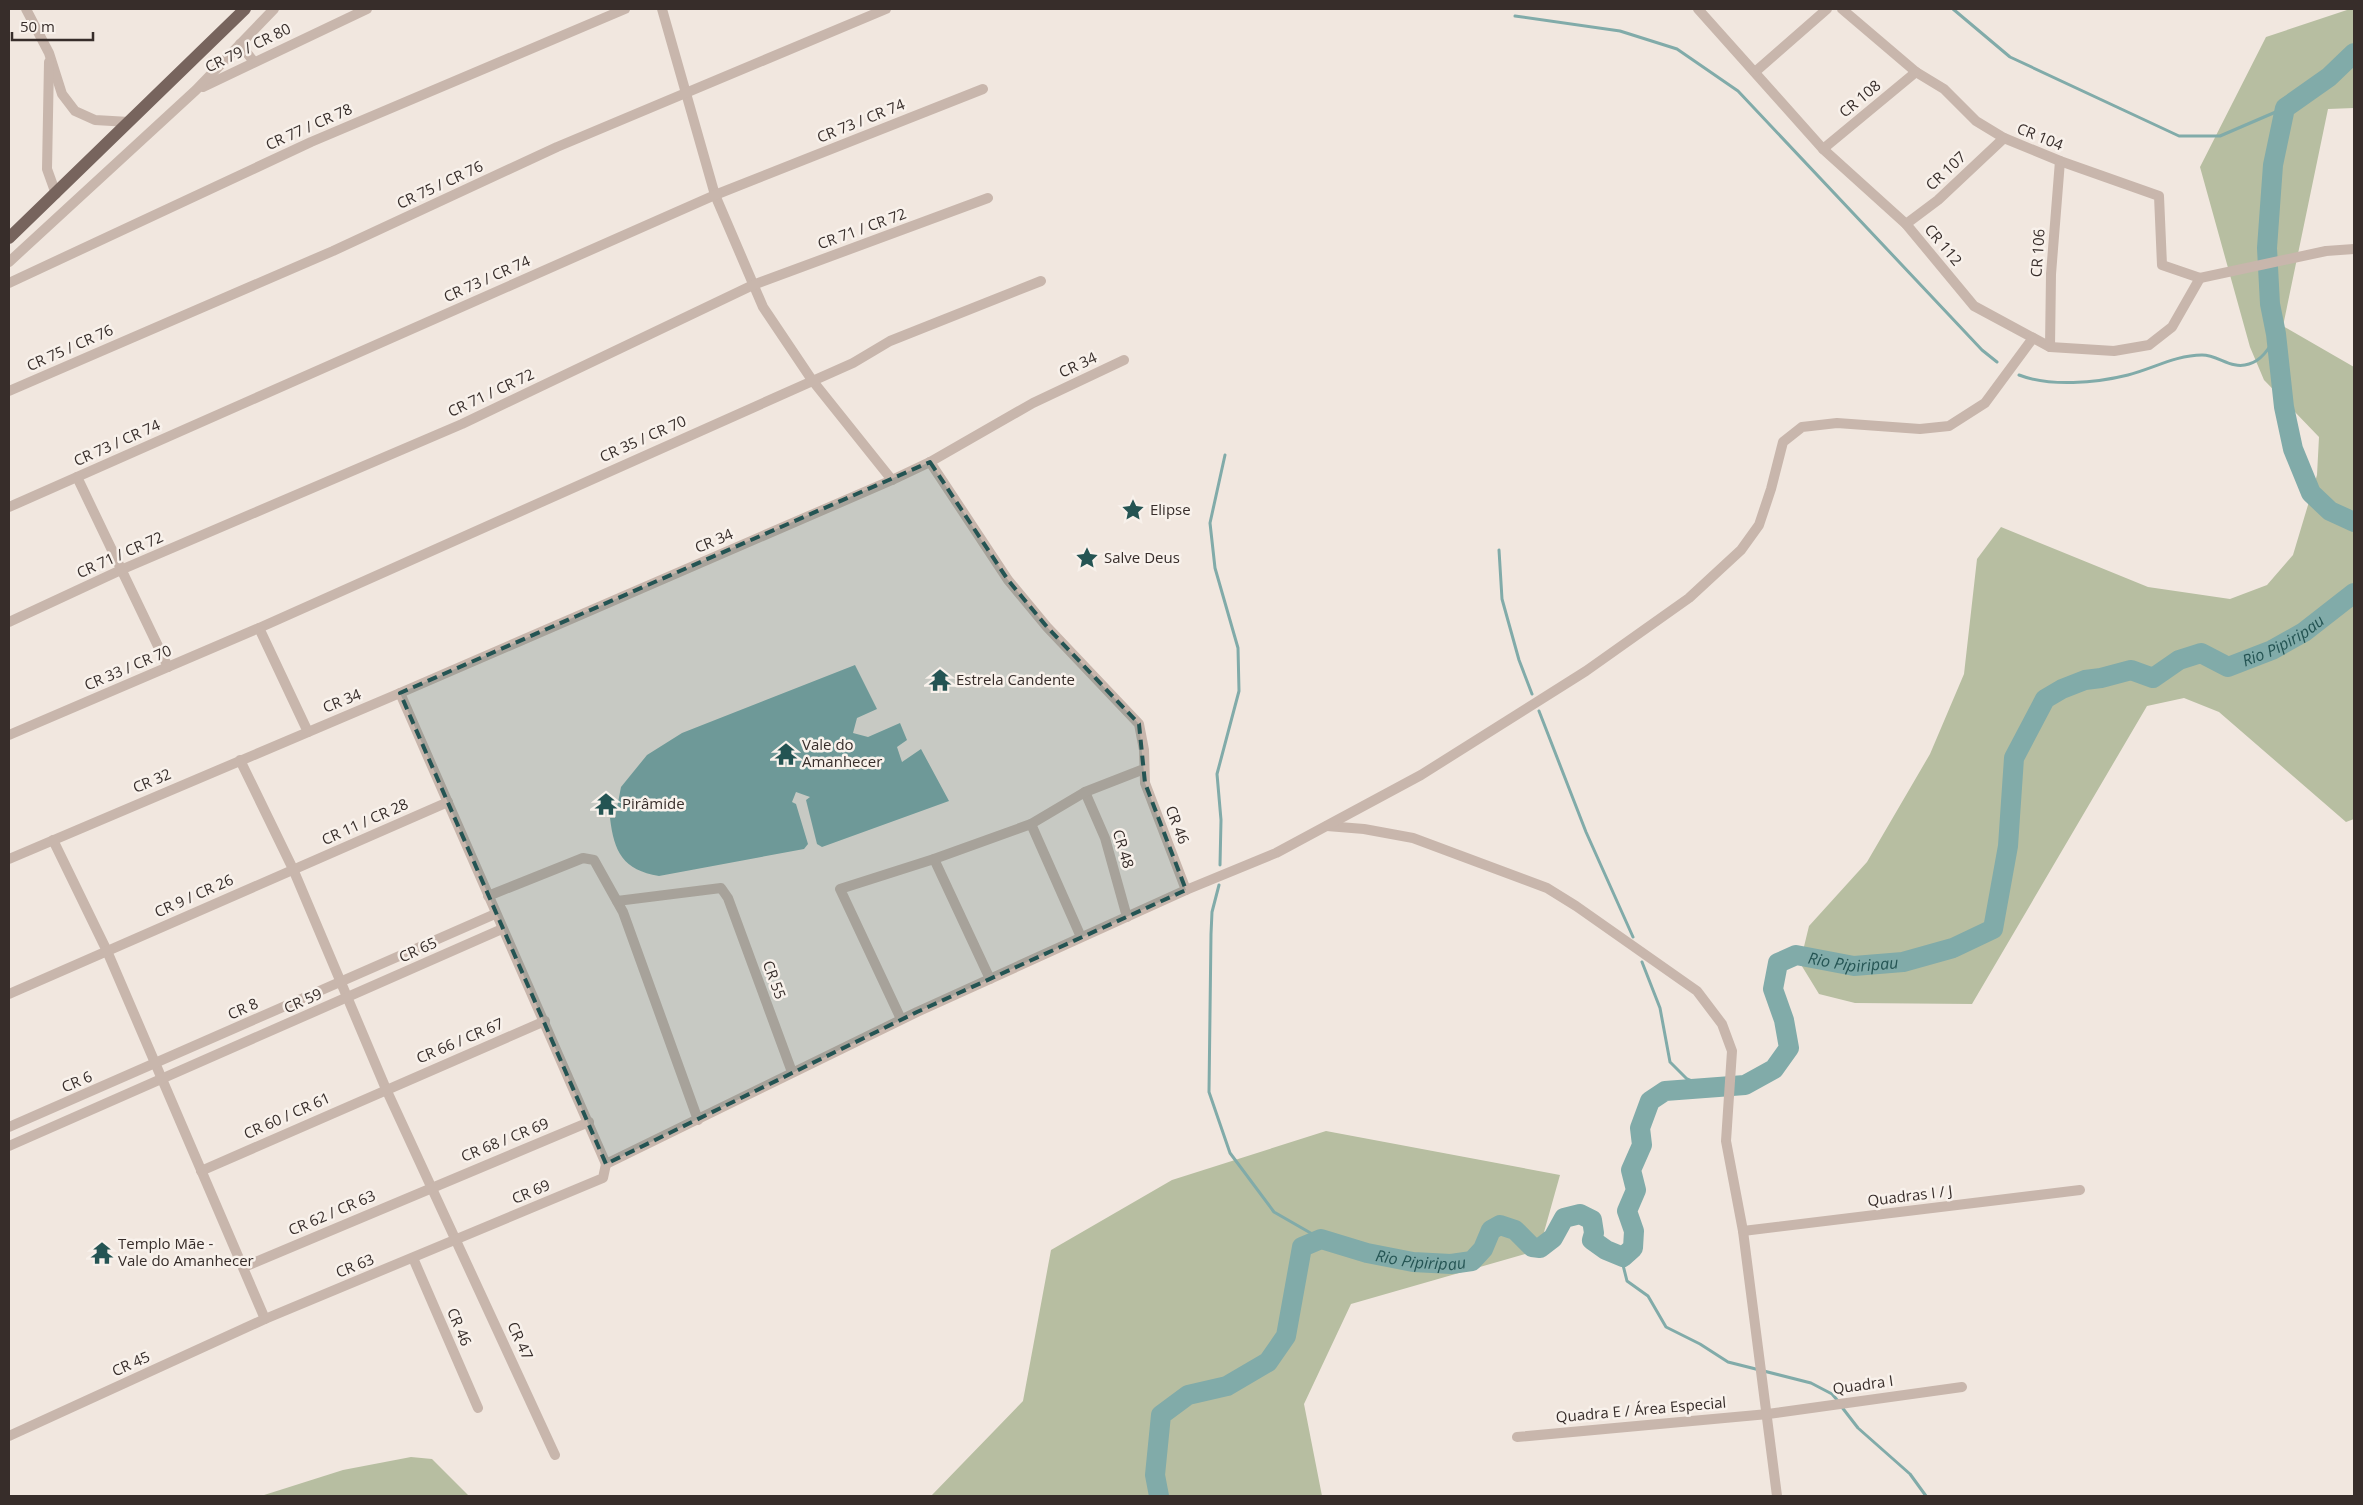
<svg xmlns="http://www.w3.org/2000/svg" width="2363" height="1505" font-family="'Open Sans',sans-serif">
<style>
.green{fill:#b7bea1}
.water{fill:#81aba9}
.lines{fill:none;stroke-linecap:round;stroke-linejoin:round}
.stream{stroke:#81aba9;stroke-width:3}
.river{stroke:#81aba9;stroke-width:20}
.minor{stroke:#c8b6ac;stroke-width:10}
.major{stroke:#77645d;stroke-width:12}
.marked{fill:#245453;fill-opacity:0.2;stroke:#245453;stroke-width:4;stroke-dasharray:10 6;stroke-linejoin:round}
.labels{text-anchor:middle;stroke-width:5;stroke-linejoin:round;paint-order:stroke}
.street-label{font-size:15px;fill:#372d2a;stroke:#f8f1eb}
.poi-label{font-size:15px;fill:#372d2a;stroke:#f8f1eb;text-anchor:start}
.water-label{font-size:16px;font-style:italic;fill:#245453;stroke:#f8f1eb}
</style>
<rect width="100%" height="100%" fill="#f1e7df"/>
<g class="green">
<path d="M2350,9H2354V108L2328,109L2283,326L2354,367V819L2346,822L2219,712L2184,698L2147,706L1972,1004L1855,1003L1819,994L1800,963L1809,926L1867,862L1930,754L1964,674L1977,559L2001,527L2148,587L2230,599L2267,585L2293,555L2317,475L2319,437L2264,380L2250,347L2200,167L2266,37Z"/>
<path d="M1326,1131L1560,1175L1539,1250L1351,1304L1304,1404L1322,1496H931L1023,1401L1051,1250L1172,1180Z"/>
<path d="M411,1457L432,1459L469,1496H261L343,1470Z"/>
</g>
<path class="water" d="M855,665L877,709L857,718L853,733L868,737L900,723L907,740L897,747L902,762L921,749L949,801L822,847L817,844L806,800L810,797L796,792L792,802L796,804L808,844L804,849L659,876C623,870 614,852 610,818H615L621,787L647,755L682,733Z"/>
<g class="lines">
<g class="stream">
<path d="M1953,9L2010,57L2179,136H2220L2285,108"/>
<path d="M1515,16L1620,31L1677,49L1738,91L1982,350L1997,362"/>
<path d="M2019,375C2050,387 2096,383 2128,375C2152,369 2176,355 2202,355C2219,355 2231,370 2249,364C2263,360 2271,346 2276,334"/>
<path d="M1499,550L1502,599L1519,660L1532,694"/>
<path d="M1539,711L1586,832L1633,937"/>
<path d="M1220,865L1221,820L1217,774L1239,691L1238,648L1215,568L1210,523L1225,455"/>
<path d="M1219,885L1212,912L1211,934L1209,1092L1230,1153L1274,1212L1321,1239"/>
<path d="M1642,962L1660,1008L1670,1062L1687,1079L1708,1088"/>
<path d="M1623,1257V1265L1627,1281L1648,1296L1666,1327L1700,1344L1728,1362L1811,1383L1832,1394L1838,1401"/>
<path d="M1841,1406L1858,1428L1910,1474L1926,1496"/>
</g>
<g class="river">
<path d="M2354,53L2329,77L2285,108L2273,165L2267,248L2270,304L2276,334L2284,407L2293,449L2311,493L2330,511L2354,522"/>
<path id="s1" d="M1159,1496L1155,1475L1161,1415L1188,1395L1227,1386L1268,1362L1286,1336L1302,1247L1321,1239L1367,1253L1413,1262L1451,1264L1472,1261L1483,1249L1491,1230L1500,1225L1515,1230L1532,1247L1540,1248L1553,1238L1564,1218L1580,1214L1592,1220L1594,1233L1592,1240L1606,1250L1623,1257L1633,1248L1634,1231L1627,1211L1636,1190L1631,1170L1642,1145L1640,1128L1650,1101L1665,1091L1745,1085L1774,1069L1789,1048L1784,1020L1773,989L1778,963L1796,955L1854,966L1903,962L1953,948L1993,929L2008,846L2014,758L2045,699L2062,689L2085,680L2101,678L2131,670L2153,678L2179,660L2201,653L2228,667L2272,650L2304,632L2354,593"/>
</g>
<g class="minor">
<path d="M26,9L49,53L62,94L75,111L95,120L129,122"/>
<path d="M662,9L715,195L763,307L812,380L892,480"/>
<path d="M1698,9L1823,149L1906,224L1974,306L2050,347L2114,351L2149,345L2172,327L2200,278"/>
<path d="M1842,9L1916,72L1944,89L1976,121L2004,138L2060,161L2159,196L2162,265L2200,278"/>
<path d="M240,44L254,62"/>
<path d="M49,62L47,169L56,194"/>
<path d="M1755,72L1827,9"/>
<path d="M203,87L367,9"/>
<path d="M1823,149L1916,72"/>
<path d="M1906,224L1938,200L2004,138"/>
<path d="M9,262L196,90L274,9"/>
<path d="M2200,278L2326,251L2354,249"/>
<path d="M9,283L311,142L625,9"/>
<path d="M2050,347L2051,274L2060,161"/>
<path d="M9,391L333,251L557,147L886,9"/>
<path d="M930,462L1008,580L1047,627L1139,724L1144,750L1145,783L1186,890"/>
<path d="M77,477L168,667"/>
<path d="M9,507L715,195L983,89"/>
<path d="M9,622L123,569L462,424L753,285L988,198"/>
<path d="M259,628L308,732"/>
<path d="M400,693L606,1164"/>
<path d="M9,735L259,628L853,363L890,341L1041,281"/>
<path d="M240,760L293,869L386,1089L555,1455"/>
<path d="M1085,792L1105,838L1127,917"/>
<path d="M1031,824L1081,937"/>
<path d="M1327,826L1364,829L1413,838L1547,888L1576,906L1697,991L1722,1024L1732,1051L1726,1141L1743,1231L1777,1496"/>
<path d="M53,840L107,951L265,1319"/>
<path d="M9,859L400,693L892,480L930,462L1033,403L1124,360"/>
<path d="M934,859L990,979"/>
<path d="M488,896L583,858L594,860L623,912L698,1120"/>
<path d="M617,901L721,888L728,898L792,1072"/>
<path d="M9,994L448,802"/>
<path d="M901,1019L840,889L934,859L1031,824L1085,792L1144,769"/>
<path d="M9,1127L495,914"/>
<path d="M9,1146L502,929"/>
<path d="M606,1164L917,1012L1186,890L1276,853L1421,775L1586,671L1689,598L1741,550L1759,525L1771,489L1783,442L1802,427L1837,423L1920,429L1949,426L1985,403L2033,338"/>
<path d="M201,1171L545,1021"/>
<path d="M1743,1231L2080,1190"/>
<path d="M413,1258L478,1408"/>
<path d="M244,1267L589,1122"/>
<path d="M9,1436L265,1319L603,1178L606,1164"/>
<path d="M1517,1437L1768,1414L1962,1387"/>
</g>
<path class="major" d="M9,238L245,9"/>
</g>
<path class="marked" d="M930,462L1008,580L1047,627L1139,724L1145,783L1186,890L917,1012L606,1164L400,693Z"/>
<defs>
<symbol id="sight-bare" viewBox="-9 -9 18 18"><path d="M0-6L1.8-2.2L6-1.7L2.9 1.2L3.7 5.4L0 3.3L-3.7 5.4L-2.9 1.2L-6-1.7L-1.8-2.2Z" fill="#245453" stroke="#f8f1eb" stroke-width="2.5" paint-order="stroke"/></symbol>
<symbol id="temple-bare" viewBox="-9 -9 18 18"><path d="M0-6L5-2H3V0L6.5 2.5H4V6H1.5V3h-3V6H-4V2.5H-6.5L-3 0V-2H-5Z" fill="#245453" stroke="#f8f1eb" stroke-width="2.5" paint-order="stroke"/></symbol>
</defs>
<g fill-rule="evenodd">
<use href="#sight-bare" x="1117" y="494" width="32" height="32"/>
<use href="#sight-bare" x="1071" y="542" width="32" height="32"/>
<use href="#temple-bare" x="924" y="664" width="32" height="32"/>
<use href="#temple-bare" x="770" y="738" width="32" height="32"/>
<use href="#temple-bare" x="590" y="788" width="32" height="32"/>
<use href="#temple-bare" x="86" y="1237" width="32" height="32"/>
</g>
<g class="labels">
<g class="street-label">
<text transform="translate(248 48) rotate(-26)" y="5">CR 79 / CR 80</text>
<text transform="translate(1860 99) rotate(-40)" y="5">CR 108</text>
<text transform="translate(861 121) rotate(-22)" y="5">CR 73 / CR 74</text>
<text transform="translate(309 127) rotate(-24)" y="5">CR 77 / CR 78</text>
<text transform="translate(2040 137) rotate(22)" y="5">CR 104</text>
<text transform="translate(1946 171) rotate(-43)" y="5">CR 107</text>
<text transform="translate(440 185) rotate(-25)" y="5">CR 75 / CR 76</text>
<text transform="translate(862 229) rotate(-20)" y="5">CR 71 / CR 72</text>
<text transform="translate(1943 245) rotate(50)" y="5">CR 112</text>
<text transform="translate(2038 253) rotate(-86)" y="5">CR 106</text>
<text transform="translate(487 279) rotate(-24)" y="5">CR 73 / CR 74</text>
<text transform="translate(70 348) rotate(-24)" y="5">CR 75 / CR 76</text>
<text transform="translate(1078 365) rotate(-25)" y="5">CR 34</text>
<text transform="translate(491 393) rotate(-25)" y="5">CR 71 / CR 72</text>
<text transform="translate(643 439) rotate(-24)" y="5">CR 35 / CR 70</text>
<text transform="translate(117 443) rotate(-24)" y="5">CR 73 / CR 74</text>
<text transform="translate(714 541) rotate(-23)" y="5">CR 34</text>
<text transform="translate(120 555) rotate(-24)" y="5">CR 71 / CR 72</text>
<text transform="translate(128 668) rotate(-23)" y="5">CR 33 / CR 70</text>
<text transform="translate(342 701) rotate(-22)" y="5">CR 34</text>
<text transform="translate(152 781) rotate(-23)" y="5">CR 32</text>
<text transform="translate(365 822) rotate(-24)" y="5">CR 11 / CR 28</text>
<text transform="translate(1177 825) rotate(69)" y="5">CR 46</text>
<text transform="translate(1123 849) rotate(73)" y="5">CR 48</text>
<text transform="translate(194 896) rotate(-24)" y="5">CR 9 / CR 26</text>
<text transform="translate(418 950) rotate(-24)" y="5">CR 65</text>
<text transform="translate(774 980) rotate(70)" y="5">CR 55</text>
<text transform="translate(303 1001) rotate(-24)" y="5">CR 59</text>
<text transform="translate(243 1009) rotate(-24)" y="5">CR 8</text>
<text transform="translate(460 1041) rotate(-23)" y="5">CR 66 / CR 67</text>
<text transform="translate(77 1082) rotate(-23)" y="5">CR 6</text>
<text transform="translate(287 1116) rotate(-24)" y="5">CR 60 / CR 61</text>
<text transform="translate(505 1140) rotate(-22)" y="5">CR 68 / CR 69</text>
<text transform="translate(531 1192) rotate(-23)" y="5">CR 69</text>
<text transform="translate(1910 1196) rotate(-7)" y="5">Quadras I / J</text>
<text transform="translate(332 1213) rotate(-23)" y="5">CR 62 / CR 63</text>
<text transform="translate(355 1266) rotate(-22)" y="5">CR 63</text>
<text transform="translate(459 1327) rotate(67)" y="5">CR 46</text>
<text transform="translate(520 1341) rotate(65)" y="5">CR 47</text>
<text transform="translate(131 1364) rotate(-24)" y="5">CR 45</text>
<text transform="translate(1863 1385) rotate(-8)" y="5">Quadra I</text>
<text transform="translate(1641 1410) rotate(-5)" y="5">Quadra E / Área Especial</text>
</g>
<g class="poi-label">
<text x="1150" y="515">Elipse</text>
<text x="1104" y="563">Salve Deus</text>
<text x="956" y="685">Estrela Candente</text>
<text x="802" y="750">Vale do<tspan x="802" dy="17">Amanhecer</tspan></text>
<text x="622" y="809">Pirâmide</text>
<text x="118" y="1249">Templo Mãe -<tspan x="118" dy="17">Vale do Amanhecer</tspan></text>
</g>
<g class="water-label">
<text dy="6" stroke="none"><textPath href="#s1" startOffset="1858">Rio Pipiripau</textPath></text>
<text dy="6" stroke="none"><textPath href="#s1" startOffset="1211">Rio Pipiripau</textPath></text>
<text dy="6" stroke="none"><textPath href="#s1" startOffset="448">Rio Pipiripau</textPath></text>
</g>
</g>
<rect width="2363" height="1505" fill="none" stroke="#372d2a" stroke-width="20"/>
<path d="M12 32v8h81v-8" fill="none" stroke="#372d2a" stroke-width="2.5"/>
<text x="20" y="32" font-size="15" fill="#372d2a" stroke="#f8f1eb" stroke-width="4" paint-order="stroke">50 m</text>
</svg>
